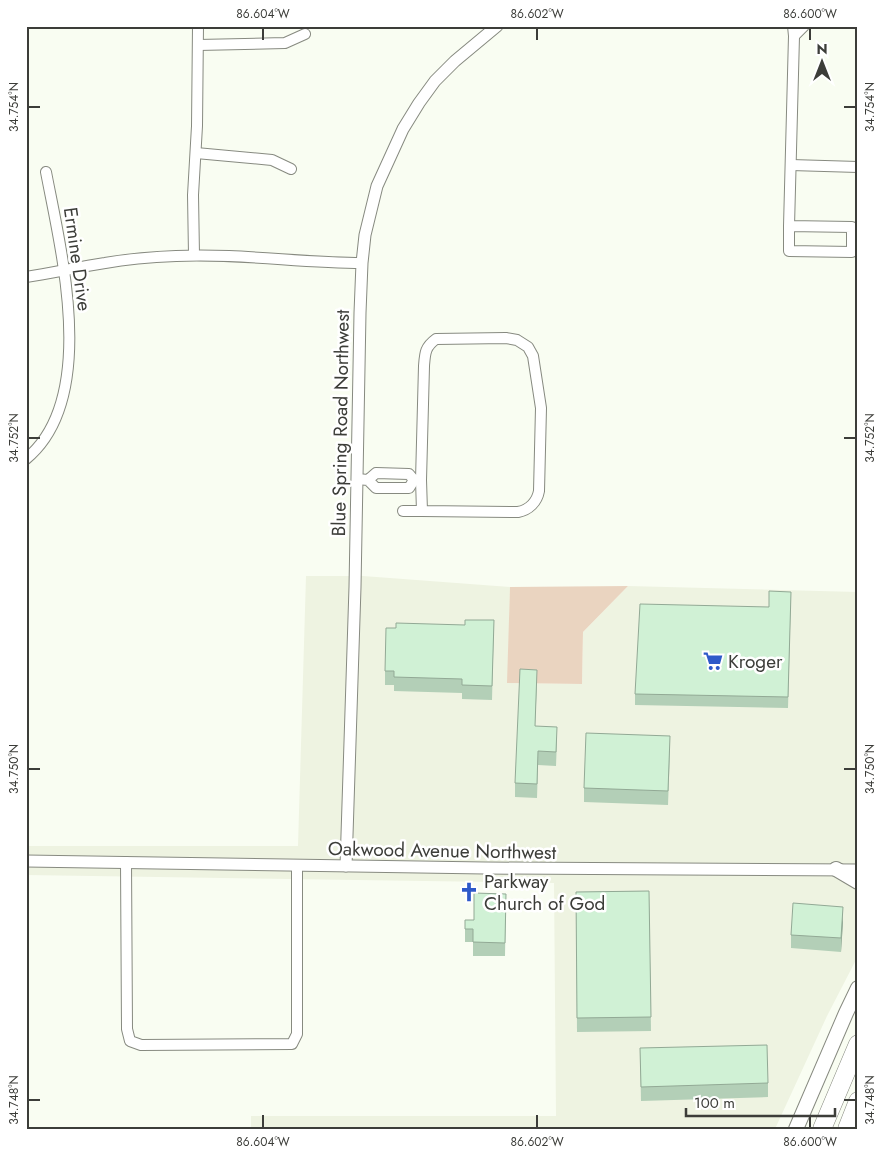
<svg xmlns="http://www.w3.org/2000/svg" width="884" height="1155" font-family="Jost,sans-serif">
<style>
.built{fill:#eef3e1}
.green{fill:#ead4c0}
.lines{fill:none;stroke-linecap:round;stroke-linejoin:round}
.minor-casing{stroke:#878a80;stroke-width:12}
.tertiary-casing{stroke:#878a80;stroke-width:13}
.secondary-casing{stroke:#878a80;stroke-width:16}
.motorway-casing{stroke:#878a80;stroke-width:19}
.minor{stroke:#fff;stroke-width:10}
.tertiary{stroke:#fff;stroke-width:11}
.secondary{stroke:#fff;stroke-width:14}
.motorway{stroke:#fff;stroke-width:18}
.wall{fill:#b3cfb7}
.shaded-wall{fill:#92a995}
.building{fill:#d0f1d5;stroke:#92a995}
.ticks{fill:none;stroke:#3c3d39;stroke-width:2}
.labels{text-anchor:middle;stroke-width:5;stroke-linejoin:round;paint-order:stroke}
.street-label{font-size:19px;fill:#3c3d39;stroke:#fff}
.poi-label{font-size:19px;fill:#3c3d39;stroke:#fff;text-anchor:start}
.neatline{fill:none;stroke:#3c3d39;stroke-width:2}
.ticks-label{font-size:12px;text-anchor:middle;fill:#3c3d39}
</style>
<rect width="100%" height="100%" fill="#f9fdf2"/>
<path class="built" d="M306,576H363L510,587L508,683L582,684L583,632L628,586L858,592V956L827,1016L775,1129H251V1116H556L554,883L26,875V846H298Z"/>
<path class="green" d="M628,586L583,632L582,684L507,683L510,587Z"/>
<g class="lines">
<defs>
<g id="minor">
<path d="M794,36L804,26"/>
<path d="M198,45L285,43L305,34"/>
<path d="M196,153L272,160L291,169"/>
<path d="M791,165L858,167"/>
<path d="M789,226L852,227V252L789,251V226L794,36L793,26"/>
<path d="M194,255L193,195L197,126L198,26"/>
<path d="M26,277C53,273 78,267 105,263C128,259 153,257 176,256C239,253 300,263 362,263"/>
<path d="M26,459C99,399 61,251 46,172"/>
<path d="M357,479L368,480L376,473L409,474L414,480L409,488H376L368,480"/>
<path d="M414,480H421L424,366C425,353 425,347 436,339L506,338L517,340L528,347L533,356L541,408L539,491C537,502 529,510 518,512L422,511L421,480"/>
<path d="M403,511H422"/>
<path d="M126,862L127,1029L130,1041L141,1045L292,1044L297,1034V865"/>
</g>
<g id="tertiary">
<path d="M26,861L485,868L858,870"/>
<path d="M346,866L355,587L360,313L362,263L365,235L377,186L403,129L419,103L435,81L455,61L497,26"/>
</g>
<g id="secondary">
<path d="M836,869L858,882"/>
<path d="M796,1129L846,1013L858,988"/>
</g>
<g id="motorway">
<path d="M822,1129L858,1044"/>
<path d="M847,1129L858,1101"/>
</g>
</defs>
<use href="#minor" class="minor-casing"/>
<use href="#tertiary" class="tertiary-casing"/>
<use href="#secondary" class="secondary-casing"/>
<use href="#motorway" class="motorway-casing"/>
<use href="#minor" class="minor"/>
<use href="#tertiary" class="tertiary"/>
<use href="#secondary" class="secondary"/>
<use href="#motorway" class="motorway"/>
</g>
<g class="wall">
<path d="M791,592L788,708L635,705V694Z"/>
<path d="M494,620L492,700L462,699V693L394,691V685H385V671L396,628L465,625Z"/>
<path d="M537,684L535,726L557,740L556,766L538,765L537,798L515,797V783Z"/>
<path d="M670,750L668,805L584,802V788Z"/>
<path d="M649,891L651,1031L577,1032L576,892Z"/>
<path d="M506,894L505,956H473V942H465V920H474Z"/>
<path d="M843,921L841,952L791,948V935Z"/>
<path d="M640,1048L768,1083V1097L641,1101Z"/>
</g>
<path class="shaded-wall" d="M843,907V921L841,952V938Z"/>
<g class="building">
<path d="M769,591L791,592L788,697L635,694L640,604L769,607Z"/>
<path d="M465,620H494L492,686L462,685V679L394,677V671H385L386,628H396V623L465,625Z"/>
<path d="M520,669L537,670L535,726L557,727L556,752L538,751L537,784L515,783Z"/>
<path d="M586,733L670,736L668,791L584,788Z"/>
<path d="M649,891L651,1017L577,1018L576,892Z"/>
<path d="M474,893L506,894L505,943L473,942V929H465V920H474Z"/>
<path d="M793,903L843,907L841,938L791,935Z"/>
<path d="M767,1045L768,1083L641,1087L640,1048Z"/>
</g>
<path class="ticks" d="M263,28V40M537,28V40M810,28V40M28,107H40M844,107H856M28,438H40M844,438H856M28,769H40M844,769H856M28,1100H40M844,1100H856M263,1115V1128M537,1115V1128M810,1115V1128"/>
<defs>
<symbol id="supermarket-bare" viewBox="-9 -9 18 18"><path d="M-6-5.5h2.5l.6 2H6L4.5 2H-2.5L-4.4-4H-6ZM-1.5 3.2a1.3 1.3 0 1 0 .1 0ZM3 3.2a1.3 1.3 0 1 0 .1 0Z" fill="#2e59c9" stroke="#fff" stroke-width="2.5" paint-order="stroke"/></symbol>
<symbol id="church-bare" viewBox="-9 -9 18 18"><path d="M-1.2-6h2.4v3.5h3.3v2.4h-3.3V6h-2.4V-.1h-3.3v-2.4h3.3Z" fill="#2e59c9" stroke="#fff" stroke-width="2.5" paint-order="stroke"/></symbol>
</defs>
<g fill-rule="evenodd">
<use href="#supermarket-bare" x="699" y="647" width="28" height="28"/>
<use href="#church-bare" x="455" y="878" width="28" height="28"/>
</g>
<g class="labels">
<g class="street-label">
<text transform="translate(78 259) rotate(82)" y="7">Ermine Drive</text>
<text transform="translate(340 423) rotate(-89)" y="7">Blue Spring Road Northwest</text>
<text transform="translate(442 850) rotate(1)" y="7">Oakwood Avenue Northwest</text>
</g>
<g class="poi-label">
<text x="728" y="668">Kroger</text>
<text x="484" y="888">Parkway<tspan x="484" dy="22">Church of God</tspan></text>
</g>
</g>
<rect width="884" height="1155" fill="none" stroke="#ffffff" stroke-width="55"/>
<g transform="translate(822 62)" stroke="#ffffff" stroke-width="4" paint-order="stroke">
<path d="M0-4L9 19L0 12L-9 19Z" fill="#3c3d39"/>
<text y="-8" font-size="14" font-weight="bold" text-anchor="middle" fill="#3c3d39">N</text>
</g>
<path d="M686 1108v8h149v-8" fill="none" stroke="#3c3d39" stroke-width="2.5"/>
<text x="694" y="1108" font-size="15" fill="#3c3d39" stroke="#ffffff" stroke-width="4" paint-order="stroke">100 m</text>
<rect x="28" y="28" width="828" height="1100" class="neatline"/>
<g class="ticks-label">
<text x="263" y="18">86.604°W</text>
<text x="537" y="18">86.602°W</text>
<text x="810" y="18">86.600°W</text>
<text transform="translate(14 107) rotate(-90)" y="4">34.754°N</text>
<text transform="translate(870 107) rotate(-90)" y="4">34.754°N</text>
<text transform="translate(14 438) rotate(-90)" y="4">34.752°N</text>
<text transform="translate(870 438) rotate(-90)" y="4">34.752°N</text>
<text transform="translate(14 769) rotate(-90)" y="4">34.750°N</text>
<text transform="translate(870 769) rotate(-90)" y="4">34.750°N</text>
<text transform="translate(14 1100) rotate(-90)" y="4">34.748°N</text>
<text transform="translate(870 1100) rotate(-90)" y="4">34.748°N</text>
<text x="263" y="1146">86.604°W</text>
<text x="537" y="1146">86.602°W</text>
<text x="810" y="1146">86.600°W</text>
</g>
</svg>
